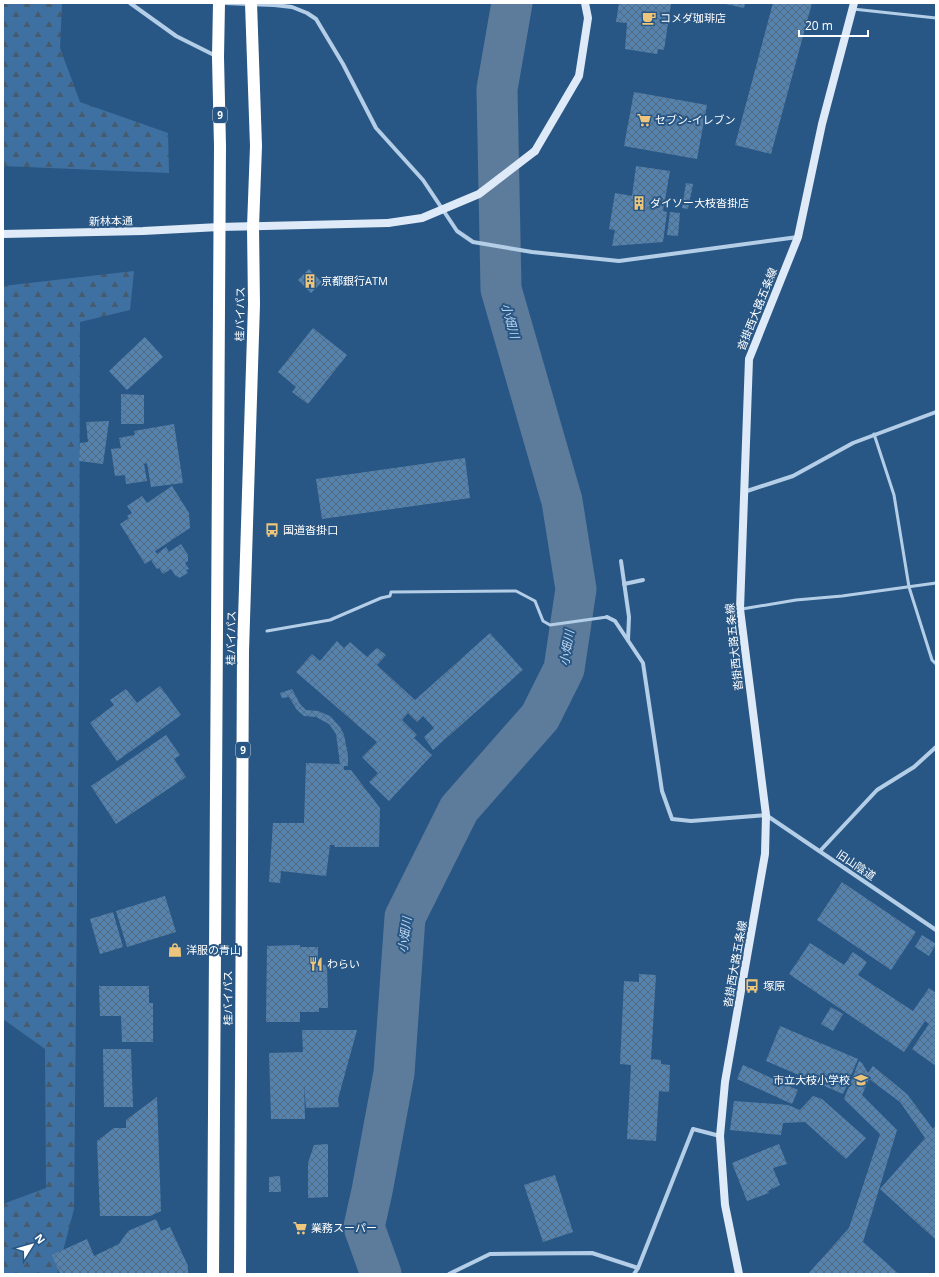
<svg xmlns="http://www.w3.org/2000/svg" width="939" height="1277" font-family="'Open Sans','Noto Sans JP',sans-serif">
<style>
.forest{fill:url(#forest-firs)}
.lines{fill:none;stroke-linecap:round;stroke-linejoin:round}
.river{stroke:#5d7c9c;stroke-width:41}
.building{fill:url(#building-cross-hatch)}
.lane{stroke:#b4cee7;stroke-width:3}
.street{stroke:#b4cee7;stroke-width:4}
.secondary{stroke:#deeaf7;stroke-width:8}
.highway{stroke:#fff;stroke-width:12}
.secondary-bridge{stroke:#deeaf7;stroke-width:8}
.labels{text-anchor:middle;stroke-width:4;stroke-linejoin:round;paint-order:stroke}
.shield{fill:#295785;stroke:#bfcdda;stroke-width:1}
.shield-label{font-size:10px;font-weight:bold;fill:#fff}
.poi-label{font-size:11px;fill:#fff;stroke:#295785;text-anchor:start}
.street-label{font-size:11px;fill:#fff;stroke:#295785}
.water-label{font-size:12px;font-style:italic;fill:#c0d8ef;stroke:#295785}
</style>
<defs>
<pattern id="forest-firs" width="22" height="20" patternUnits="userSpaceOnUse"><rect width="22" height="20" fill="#3e71a1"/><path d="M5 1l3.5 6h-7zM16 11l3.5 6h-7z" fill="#465b6e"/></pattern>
<pattern id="building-cross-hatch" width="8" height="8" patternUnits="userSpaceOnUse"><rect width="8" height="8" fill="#5683ae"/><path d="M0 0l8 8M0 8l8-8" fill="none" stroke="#526a82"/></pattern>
</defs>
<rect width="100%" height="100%" fill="#295785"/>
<g class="forest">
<path d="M3,3H62L60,48L80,102L168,133L169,173L3,166Z"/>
<path d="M134,271L130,310L80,322L79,687L74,1209L57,1274H3V1204L46,1188L45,1049L3,1019V286Z"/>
</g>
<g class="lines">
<path class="river" d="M381,1274L364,1227L372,1191L394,1073L405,917L459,809L540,717L564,669L576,589L562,501L501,289L497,89L512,3"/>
</g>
<g class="building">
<path d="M619,3L671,4L664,50L658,49L657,54L625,49L627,23L616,22Z"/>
<path d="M721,3H745L744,8Z"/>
<path d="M773,3H812L771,154L735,145Z"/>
<path d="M634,92L707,105L697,159L624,146Z"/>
<path d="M636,166L670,171L663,211L667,212L663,242L612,246L615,230L609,229L615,193L632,196Z"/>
<path d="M686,183L693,184L688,209L682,208Z"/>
<path d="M670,212L680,213L678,236L667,235Z"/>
<path d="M309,269L322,282L311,293L298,280Z"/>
<path d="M313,328L347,355L308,404L292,392L296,387L278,372Z"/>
<path d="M145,337L163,357L127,390L109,371Z"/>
<path d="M121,394L144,395V424H121Z"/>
<path d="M109,421L103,464L79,461L80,443L88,442L86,422Z"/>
<path d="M174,424L183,483L151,487L147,463L144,464L147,481L126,484L125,475L115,476L111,449L121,448L119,438L135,435L134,431Z"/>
<path d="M465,458L470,498L322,519L316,479Z"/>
<path d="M172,486L189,513L190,528L155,551L157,554L166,547L169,552L181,544L188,555V561L185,563L189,569L186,570L188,573L179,578L178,576L176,577L171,569L163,574L159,568L157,569L151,560L145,564L120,524L129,518L127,516L132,513L127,506L142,496L147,503Z"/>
<path d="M490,633L523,670L433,750L424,737L434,728L423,716L417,722L408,713L402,720L417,735L414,738L432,755L389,801L369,782L378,773L362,757L377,742L296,672L312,654L320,661L337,641L344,648L350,642L367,657L377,648L386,655L377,665L415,700Z"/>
<path d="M160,686L181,715L117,761L90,723L114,705L110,700L126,689L137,703Z"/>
<path d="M292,689L300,704L306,710L318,711L330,716L340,727L344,735L348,755V766H344V770H351L380,808L379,847H334L335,845H330L326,876L281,871L280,883L269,882L273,823H304L306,763L340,764L336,734L329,724L316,717L304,716L297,710L289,697L282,698L280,693Z"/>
<path d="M166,735L180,755L174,759L186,777L116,824L91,786Z"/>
<path d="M842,882L916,932L891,970L817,920Z"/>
<path d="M165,896L176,932L127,947L116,911Z"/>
<path d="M113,912L123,947L100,954L90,919Z"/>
<path d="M922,935L936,944L929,956L915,947Z"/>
<path d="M810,943L844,965L853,952L867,962L858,975L913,1011L929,988L936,993V1066L912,1049L929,1024L925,1021L904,1052L789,974Z"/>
<path d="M300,945V947H318V964L327,965L328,1008H319V1012H300V1022H266L267,946Z"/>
<path d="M639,974L656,975L651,1059L661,1060V1064L670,1065L669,1092L659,1091L656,1141L627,1139L631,1065L620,1064L624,981L639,982Z"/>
<path d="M99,986H149V1003H153V1042H122L121,1016H100Z"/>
<path d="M831,1007L843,1014L833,1031L821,1024Z"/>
<path d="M780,1026L858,1059L843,1094L766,1061Z"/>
<path d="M302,1030H357L338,1099L339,1107L306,1108L304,1083L305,1119H271L269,1053L303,1052Z"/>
<path d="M103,1049H131L133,1107H104Z"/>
<path d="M859,1061L862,1063L868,1073L873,1066L907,1094L933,1129L936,1125V1240L880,1189L925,1138L900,1102L869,1079L862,1095L897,1130L863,1242L899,1274H808L849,1228L880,1134L844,1099Z"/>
<path d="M743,1065L798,1090L792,1104L737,1079Z"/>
<path d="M813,1096L822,1099L866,1138L846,1159L805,1122L783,1123L781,1135L730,1130L734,1101L788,1105L800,1110Z"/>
<path d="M157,1097L161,1211L150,1216H100L97,1141L114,1128H126V1120Z"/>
<path d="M328,1144V1197L308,1198V1163L314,1145Z"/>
<path d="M779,1144L787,1164L773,1168L780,1185L768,1191L769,1193L747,1201L732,1163Z"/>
<path d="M555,1175L573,1232L543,1242L524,1185Z"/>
<path d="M280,1176L281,1192H269V1177Z"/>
<path d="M156,1219L161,1231L170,1227L188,1266V1274H60L52,1255L87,1239L94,1256L119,1244L128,1231Z"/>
</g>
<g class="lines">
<g class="lane">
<path d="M853,9L936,18"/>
<path d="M874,434L894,495L909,587L932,660L936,664"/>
<path d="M742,609L796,600L842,596L936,583"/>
<path d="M267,631L330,620L381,598L390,596L391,592L516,591L535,601L543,621L550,625L607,617"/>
</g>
<g class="street">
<path d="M130,3L176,36L216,56"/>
<path d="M225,3L274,5L292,7L307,13L316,19L343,64L376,128L423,180L457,231L473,242L532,252L619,261L798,237"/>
<path d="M744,492L793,476L853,443L936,412"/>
<path d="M621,561L629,617L628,640"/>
<path d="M624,584L643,580"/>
<path d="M607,617L615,621L643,663L662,791L672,819L691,821L766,815L936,930"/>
<path d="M820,851L877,790L914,767L936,747"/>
<path d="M449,1274L490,1254L592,1253L638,1268"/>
<path d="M634,1274L638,1268L693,1129L720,1136"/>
</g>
<g class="secondary">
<path d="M535,151L579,76L588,18L585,3"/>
<path d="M3,234L143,231L219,227L388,223"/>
<path d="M739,1274L725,1205L720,1136L725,1082L765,854L766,815L740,609L749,359L798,237L822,124L854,3"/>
</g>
<g class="highway">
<path d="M213,1274L220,146L218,57L219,3"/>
<path d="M240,1274L243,651L254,304L253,227L256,146L251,3"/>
</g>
<path class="secondary-bridge" d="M388,223L422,218L479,194L535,151"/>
</g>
<defs>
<symbol id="cafe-bare" viewBox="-9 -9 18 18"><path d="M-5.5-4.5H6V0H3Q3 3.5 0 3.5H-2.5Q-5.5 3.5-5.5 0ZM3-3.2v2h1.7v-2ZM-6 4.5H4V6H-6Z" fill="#eec67b" stroke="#295785" stroke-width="2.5" paint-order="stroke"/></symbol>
<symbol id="supermarket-bare" viewBox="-9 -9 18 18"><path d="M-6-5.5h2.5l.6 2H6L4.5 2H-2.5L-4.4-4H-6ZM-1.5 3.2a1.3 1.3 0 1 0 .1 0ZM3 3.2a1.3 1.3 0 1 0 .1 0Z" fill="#eec67b" stroke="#295785" stroke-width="2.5" paint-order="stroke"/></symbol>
<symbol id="building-bare" viewBox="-9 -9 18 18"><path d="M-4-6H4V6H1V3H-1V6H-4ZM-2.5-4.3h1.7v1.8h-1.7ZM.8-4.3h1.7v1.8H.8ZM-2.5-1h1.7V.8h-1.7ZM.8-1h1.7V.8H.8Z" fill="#eec67b" stroke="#295785" stroke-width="2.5" paint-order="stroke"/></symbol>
<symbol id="bus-bare" viewBox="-9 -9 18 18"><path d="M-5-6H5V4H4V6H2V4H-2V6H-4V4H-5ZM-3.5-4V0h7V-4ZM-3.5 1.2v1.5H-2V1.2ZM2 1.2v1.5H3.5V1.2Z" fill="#eec67b" stroke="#295785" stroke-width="2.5" paint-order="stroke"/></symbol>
<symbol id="shop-bare" viewBox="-9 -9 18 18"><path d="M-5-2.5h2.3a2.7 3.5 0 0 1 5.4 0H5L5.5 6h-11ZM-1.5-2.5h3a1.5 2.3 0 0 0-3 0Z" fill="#eec67b" stroke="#295785" stroke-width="2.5" paint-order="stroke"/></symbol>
<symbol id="restaurant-bare" viewBox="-9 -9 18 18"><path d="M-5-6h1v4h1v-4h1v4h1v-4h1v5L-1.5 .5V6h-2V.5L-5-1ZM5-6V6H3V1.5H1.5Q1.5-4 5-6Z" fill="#eec67b" stroke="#295785" stroke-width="2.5" paint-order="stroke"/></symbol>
<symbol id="school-bare" viewBox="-9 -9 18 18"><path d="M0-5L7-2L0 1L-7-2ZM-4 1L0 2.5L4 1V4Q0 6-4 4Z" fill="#eec67b" stroke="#295785" stroke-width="2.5" paint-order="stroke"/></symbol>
</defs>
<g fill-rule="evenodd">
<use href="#cafe-bare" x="639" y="8" width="20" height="20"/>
<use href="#supermarket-bare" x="634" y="110" width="20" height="20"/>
<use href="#building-bare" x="629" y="193" width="20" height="20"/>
<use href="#building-bare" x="300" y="271" width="20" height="20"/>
<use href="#bus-bare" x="262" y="520" width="20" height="20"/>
<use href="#shop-bare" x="165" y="940" width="20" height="20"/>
<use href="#restaurant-bare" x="306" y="954" width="20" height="20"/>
<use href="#bus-bare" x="742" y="976" width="20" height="20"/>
<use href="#school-bare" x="851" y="1070" width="20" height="20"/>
<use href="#supermarket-bare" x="290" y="1218" width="20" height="20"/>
</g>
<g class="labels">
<g class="shield">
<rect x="213" y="107" width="14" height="16" rx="3"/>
<rect x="236" y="742" width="14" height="16" rx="3"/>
</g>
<g class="shield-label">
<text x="220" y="119">9</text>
<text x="243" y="754">9</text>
</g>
<g class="poi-label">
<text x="660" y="22">コメダ珈琲店</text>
<text x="655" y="124">セブン-イレブン</text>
<text x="650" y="207">ダイソー大枝沓掛店</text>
<text x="321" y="285">京都銀行ATM</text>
<text x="283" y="534">国道沓掛口</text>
<text x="186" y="954">洋服の青山</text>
<text x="327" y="968">わらい</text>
<text x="763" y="990">塚原</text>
<text x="850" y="1084" text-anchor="end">市立大枝小学校</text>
<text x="311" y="1232">業務スーパー</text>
</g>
<g class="street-label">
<text transform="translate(111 221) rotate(-1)" y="4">新林本通</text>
<text transform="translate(757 309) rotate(-68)" y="4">沓掛西大路五条線</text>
<text transform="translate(240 314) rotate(-89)" y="4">桂バイパス</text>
<text transform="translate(231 638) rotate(-89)" y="4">桂バイパス</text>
<text transform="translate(734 647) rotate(-96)" y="4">沓掛西大路五条線</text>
<text transform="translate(856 865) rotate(34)" y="4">旧山陰道</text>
<text transform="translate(735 964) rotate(-80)" y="4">沓掛西大路五条線</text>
<text transform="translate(228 998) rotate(-90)" y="4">桂バイパス</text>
</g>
<g class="water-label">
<text transform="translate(510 321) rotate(74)" y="4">小畑川</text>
<text transform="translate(567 648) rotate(-81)" y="4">小畑川</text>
<text transform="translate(405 935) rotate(-83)" y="4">小畑川</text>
</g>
</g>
<rect width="939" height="1277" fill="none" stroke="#ffffff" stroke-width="8"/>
<g transform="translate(32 1245) rotate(53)" stroke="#295785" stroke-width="3" paint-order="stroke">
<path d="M0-3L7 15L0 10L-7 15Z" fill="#ffffff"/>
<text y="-6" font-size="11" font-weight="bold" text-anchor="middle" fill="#ffffff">N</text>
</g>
<path d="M799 30v6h69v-6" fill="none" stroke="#ffffff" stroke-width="2"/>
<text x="805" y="30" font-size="12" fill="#ffffff" stroke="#295785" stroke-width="3" paint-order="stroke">20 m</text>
</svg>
